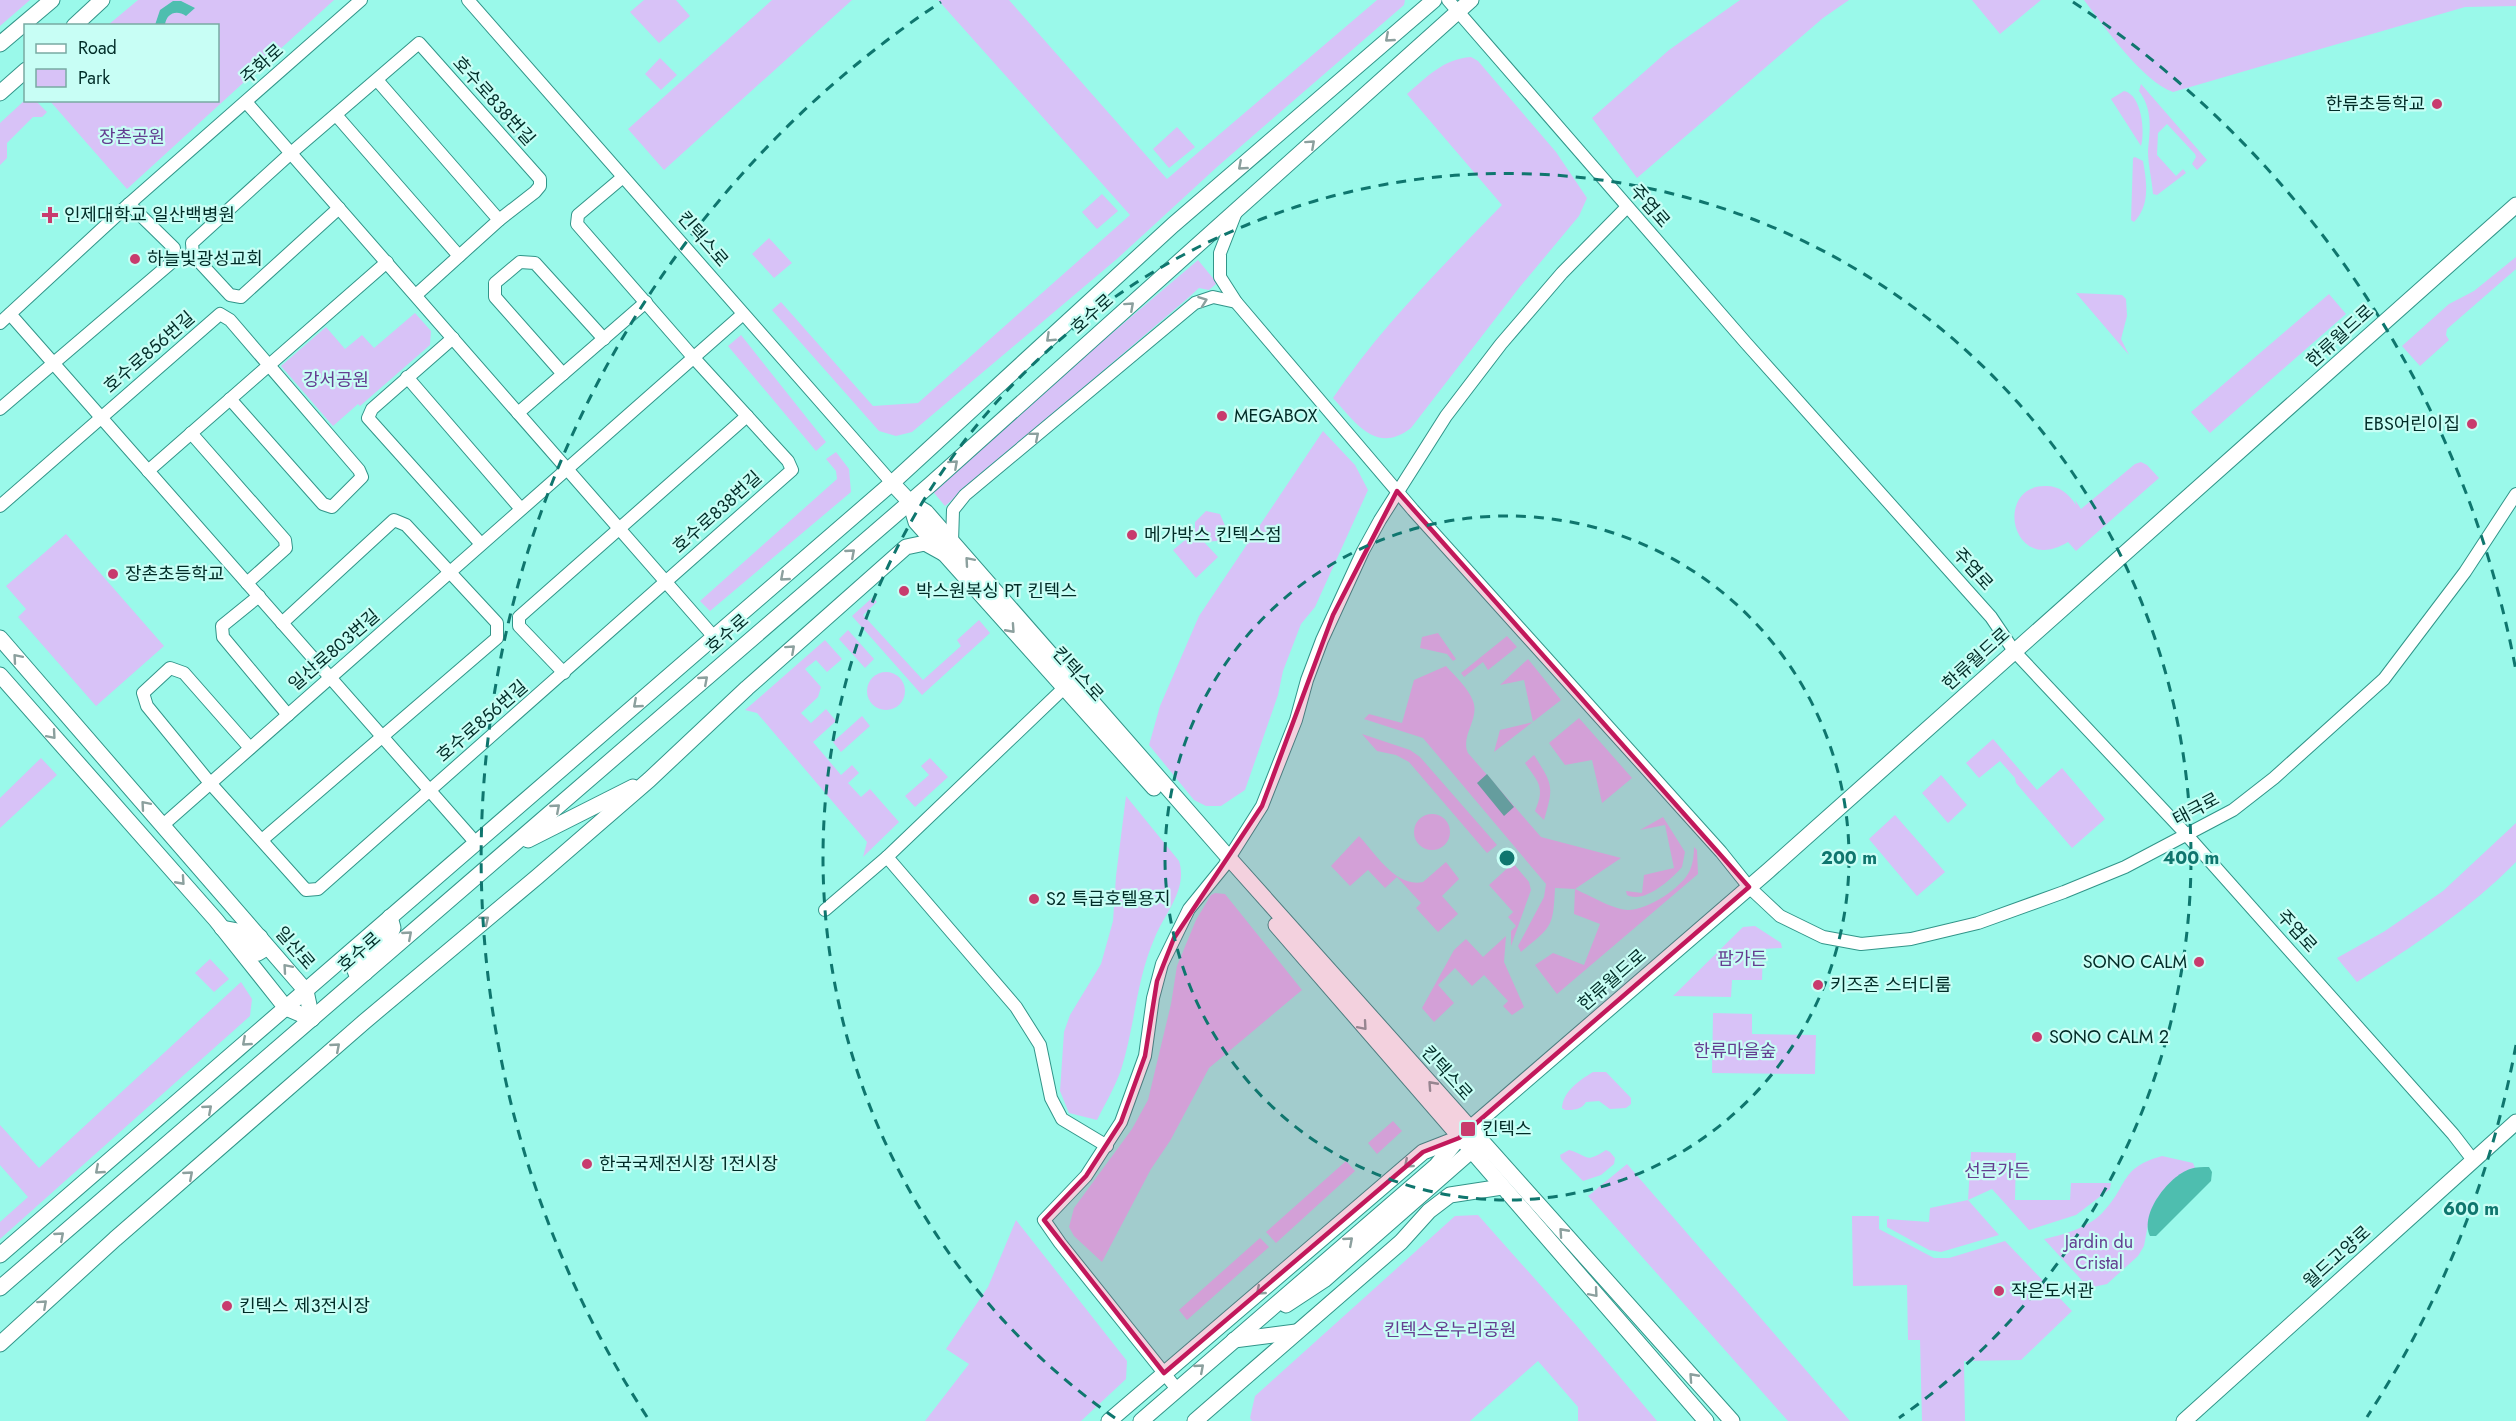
<svg xmlns="http://www.w3.org/2000/svg" width="2516" height="1421" font-family="Jost,'Noto Sans KR',sans-serif">
<style>
.green{fill:#d8c2f7}
.water{fill:#4ebeaf}
.lines{fill:none;stroke-linecap:round;stroke-linejoin:round}
.minor-casing{stroke:#319589;stroke-width:14}
.major-casing{stroke:#319589;stroke-width:17}
.minor{stroke:#fff;stroke-width:12}
.major{stroke:#fff;stroke-width:15}
.oneway{stroke:#8ca09e}
.marked{fill:#c2185b;fill-opacity:0.2;stroke:#c2185b;stroke-width:4.5;stroke-linejoin:round}
.ring{fill:none;stroke:#0f766e;stroke-width:3;stroke-dasharray:10 8}
.poi-dot{fill:#c83b6d;stroke:#c8fef5;stroke-width:2}
.labels{text-anchor:middle;stroke-width:4.5;stroke-linejoin:round;paint-order:stroke}
.street-label{font-size:18px;fill:#002c27;stroke:#c8fef5}
.poi-label{font-size:18px;fill:#002c27;stroke:#c8fef5;text-anchor:start}
.park-label{font-size:18px;fill:#643d90;stroke:#c8fef5}
.centre{fill:#0f766e;stroke:#c8fef5;stroke-width:3}
.ring-label{font-size:18px;text-anchor:middle;font-weight:bold;fill:#0f766e;stroke:#c8fef5;stroke-width:4.5;stroke-linejoin:round;paint-order:stroke}
</style>
<rect width="100%" height="100%" fill="#9af9ea"/>
<g class="green">
<path d="M0,0H30L0,26Z"/>
<path d="M138,0H334L127,189L50,101L218,100V26L108,25Z"/>
<path d="M644,0H676L690,16L659,43L630,12Z"/>
<path d="M772,0H852L664,170L628,129Z"/>
<path d="M938,0H1009L1167,179L1377,0H1405L1404,5L1217,167L1118,258L912,432L896,436L879,431L772,310L781,302L873,406L918,403L1130,215Z"/>
<path d="M1740,0H1849L1823,18L1637,178L1592,118L1669,50Z"/>
<path d="M1972,0H2041L2000,34Z"/>
<path d="M2084,0H2516V6L2465,7L2173,92C2142,81 2104,26 2084,0Z"/>
<path d="M1471,57L1478,61L1556,152L1587,198L1579,216L1519,288L1411,428C1376,455 1356,423 1333,398C1381,326 1442,267 1502,205L1407,94C1427,77 1443,59 1471,57Z"/>
<path d="M660,58L677,75L661,90L645,74Z"/>
<path d="M2141,84L2207,160L2197,170L2192,164L2196,157L2195,154L2167,124L2158,133L2157,155L2176,176L2183,169L2186,173L2157,195L2153,194C2152,180 2148,165 2148,151C2150,131 2153,109 2139,91Z"/>
<path d="M2124,91C2142,95 2145,132 2141,146L2111,99Z"/>
<path d="M25,100L36,101L47,112L42,117H33L7,143V158L0,165V123Z"/>
<path d="M1177,127L1195,147L1169,168L1153,149Z"/>
<path d="M2135,157L2143,161C2147,184 2150,205 2134,222L2131,220L2133,158Z"/>
<path d="M1102,194L1118,211L1097,229L1082,212Z"/>
<path d="M769,238L792,263L774,278L752,254Z"/>
<path d="M2516,257V269L2447,329L2446,335L2449,340L2420,366L2402,346L2449,304L2474,291Z"/>
<path d="M1198,260L1217,283L1209,290L1199,288L1188,298L945,506L930,488Z"/>
<path d="M2076,293L2122,295L2126,299L2127,316L2121,339L2129,355Z"/>
<path d="M2329,294L2346,314L2210,433L2191,412Z"/>
<path d="M415,313L431,331L430,345L360,406L358,404L333,426L281,366L326,327L345,349L362,335L374,348Z"/>
<path d="M741,335L826,442L816,451L728,346Z"/>
<path d="M1323,431L1355,465L1368,490L1315,607L1301,624L1283,671L1278,695L1245,790L1221,806H1206L1194,800L1149,745L1160,706L1199,616Z"/>
<path d="M836,452L849,469L851,492L710,611L700,601L837,479L836,471L826,459Z"/>
<path d="M2141,462L2147,465L2159,478L2076,551L2068,542C2011,577 1993,485 2046,486C2060,486 2069,494 2076,505L2075,500L2081,509L2135,464Z"/>
<path d="M1206,511L1220,514L1226,528L1217,541L1204,542L1218,557L1196,578L1173,550L1195,532V522Z"/>
<path d="M66,534L164,646L96,706L18,617L26,609L6,586Z"/>
<path d="M873,597L877,602L863,615L923,680L961,646L957,640L979,620L990,633L922,695L852,616Z"/>
<path d="M848,630L874,659L865,668L839,639Z"/>
<path d="M1438,633L1456,659L1453,661L1447,654L1420,648L1422,637Z"/>
<path d="M1507,636L1517,647L1488,670L1483,662L1464,677L1461,673Z"/>
<path d="M825,640L842,659L827,672L816,660L805,669L821,687L818,697L801,713L811,723L826,709L836,721L813,742L841,775L852,765L859,773L848,783L861,797L870,789L899,822L863,857L867,842L757,713L745,710Z"/>
<path d="M1528,659L1561,700L1494,752L1500,730L1533,722L1524,680L1500,685Z"/>
<path d="M1446,666C1455,676 1469,689 1473,701C1480,719 1460,736 1468,753L1541,837L1621,858L1575,889C1589,895 1614,910 1628,910C1648,910 1682,888 1690,870C1693,863 1694,855 1694,847L1697,850L1698,874L1557,994L1535,965L1553,953L1584,965L1600,924L1574,914L1575,889L1555,888C1553,928 1552,926 1521,952L1518,946L1544,897L1546,884L1423,738L1364,719L1369,714L1402,723L1414,680Z"/>
<circle cx="886" cy="691" r="19"/>
<path d="M862,716L870,726L841,752L833,742Z"/>
<path d="M1579,718L1632,778L1602,803L1592,760L1565,765L1549,743Z"/>
<path d="M1362,734L1410,750L1420,757L1497,845L1487,853L1409,762L1396,755L1377,751Z"/>
<path d="M1993,739L2037,790L2062,768L2105,819L2072,848L2016,783L2015,778L2000,761L1979,778L1966,763Z"/>
<path d="M1534,755C1553,785 1554,786 1544,820L1535,811C1545,787 1539,783 1525,763Z"/>
<path d="M41,758L57,775L0,828V798Z"/>
<path d="M930,758L948,777L915,807L905,796L929,775L921,766Z"/>
<path d="M1941,775L1967,805L1948,823L1922,793Z"/>
<path d="M1126,796L1179,861C1188,889 1165,913 1155,937C1136,980 1135,1026 1121,1070C1115,1087 1105,1104 1097,1120L1069,1113L1060,1091L1064,1032L1070,1015L1101,964L1113,921L1116,876Z"/>
<circle cx="1432" cy="832" r="18"/>
<path d="M1895,815L1945,872L1917,896L1869,839Z"/>
<path d="M1663,817L1685,852L1682,867C1671,880 1644,904 1627,895L1626,891L1642,893L1644,875L1674,868L1665,825L1640,830Z"/>
<path d="M2516,823V862C2469,910 2413,946 2357,982L2337,958L2385,931L2443,891Z"/>
<path d="M1359,836C1376,854 1396,888 1423,882L1446,862L1459,879L1442,896L1458,914L1438,932L1416,908L1421,903L1397,877L1385,888L1368,870L1350,886L1331,866Z"/>
<path d="M1513,863L1529,882L1531,890L1511,946V931L1516,926L1508,917L1513,912L1489,885Z"/>
<path d="M1215,893L1225,894L1302,990L1209,1068L1170,1141L1151,1169L1102,1262L1074,1236L1069,1227L1074,1208L1132,1129L1148,1100L1171,1004L1177,966L1196,920L1211,895Z"/>
<path d="M1755,926L1781,943L1782,948L1763,949L1762,980H1732L1731,997L1673,996L1743,927Z"/>
<path d="M1506,936L1504,962L1524,1007L1512,1015L1503,1006L1508,1001L1484,975L1472,986L1455,968L1438,985L1454,1003L1434,1022L1422,1008L1454,950L1466,939L1483,957Z"/>
<path d="M210,959L229,979L214,992L195,973Z"/>
<path d="M241,982L252,999L250,1016L0,1239V1222L28,1197L0,1165V1125L39,1168Z"/>
<path d="M1713,1013L1752,1014V1034L1816,1035L1815,1074L1712,1073Z"/>
<path d="M1593,1072H1606L1631,1098V1104L1626,1108L1610,1109L1599,1101L1586,1102C1581,1110 1574,1110 1565,1110L1562,1108C1563,1091 1580,1080 1593,1072Z"/>
<path d="M1393,1121L1402,1131L1377,1154L1368,1143Z"/>
<path d="M1569,1150C1590,1156 1584,1164 1606,1150L1610,1152L1615,1158L1614,1164L1601,1175L1583,1181L1561,1159L1560,1155Z"/>
<path d="M1971,1152L2016,1153L2015,1200H2070L2071,1183H2111L2110,1189L2076,1215L2029,1230L1992,1189L1968,1200L1999,1235L1941,1252L1929,1250L1887,1227V1219L1929,1222L1930,1208L1968,1200Z"/>
<path d="M2162,1156L2193,1163L2195,1168L2189,1169L2149,1219L2144,1246L2138,1256L2107,1284L2089,1288L2044,1239C2063,1235 2090,1227 2103,1212C2129,1185 2119,1168 2162,1156Z"/>
<path d="M1346,1161L1355,1171L1276,1243L1266,1232Z"/>
<path d="M1627,1164L1850,1421H1788L1588,1196Z"/>
<path d="M1478,1215L1576,1325L1657,1421H1578V1407L1538,1361L1470,1421H1252L1250,1418L1255,1396L1455,1216Z"/>
<path d="M1852,1216H1879V1229L1934,1258H1949L2005,1241L2072,1311L2021,1360L1964,1361L1965,1421H1922L1920,1340H1908L1907,1285L1853,1286Z"/>
<path d="M1016,1220L1127,1361L1126,1379L1081,1421H925L969,1364L946,1349L988,1287Z"/>
<path d="M1260,1238L1269,1247L1187,1320L1179,1310Z"/>
</g>
<g class="water">
<path d="M173,1H181L195,8L186,16C176,9 166,14 165,25H155L160,10Z"/>
<path d="M1487,774L1514,807L1504,816L1477,783Z"/>
<path d="M2209,1167L2212,1172L2211,1181L2156,1236H2150C2139,1214 2169,1176 2190,1169C2196,1167 2203,1167 2209,1167Z"/>
</g>
<g class="lines">
<defs>
<g id="minor">
<path d="M468,0L892,483"/>
<path d="M1448,0L1746,343L1991,617L2014,651L2185,833L2453,1134L2473,1160"/>
<path d="M377,80L499,220"/>
<path d="M246,102L714,637"/>
<path d="M336,115L459,256"/>
<path d="M339,208L241,297L230,295L193,255L192,243L291,153L419,43L540,179V186L535,192L499,220L416,295"/>
<path d="M1236,212L1220,253V277L1236,302L1413,510L1721,852L1749,887L1780,916L1823,937L1861,944L1911,939L1978,923L2064,892L2125,867L2233,810L2274,778L2384,679L2465,572L2516,494"/>
<path d="M10,314L476,843"/>
<path d="M0,323L129,204L361,0"/>
<path d="M453,338L372,409L368,418L481,544"/>
<path d="M563,374L495,297V283L520,262L535,263L604,339"/>
<path d="M407,377L521,509"/>
<path d="M0,409L172,262L174,248L129,204"/>
<path d="M518,413L646,302"/>
<path d="M191,433L285,540L286,548L247,583"/>
<path d="M148,471L387,262"/>
<path d="M0,506L220,314L230,320L359,470L362,477L332,507L323,504L230,399"/>
<path d="M952,542L953,510L965,495L1195,303L1213,297L1236,302"/>
<path d="M259,596L222,626L223,637L288,715"/>
<path d="M564,673L519,626V617L747,416"/>
<path d="M1064,688L887,857L1016,1007L1040,1045L1051,1098L1062,1119L1107,1146"/>
<path d="M250,748L184,673L170,668L143,693L147,706L210,783L306,890L318,889L792,470L788,461L693,357L577,224L578,215L623,177"/>
<path d="M163,825L743,314"/>
<path d="M262,840L497,638V623L406,525L394,520L282,623"/>
<path d="M825,910L887,857"/>
<path d="M1176,1388L1060,1243L1044,1220L1086,1176L1121,1122L1145,1056L1153,998L1162,964L1189,909L1224,866L1262,806L1296,720L1307,680L1322,640L1363,551L1380,520L1446,416L1501,344L1562,273L1627,207"/>
</g>
<g id="major">
<path d="M74,26L102,0"/>
<path d="M0,44L52,0"/>
<path d="M0,93L26,70"/>
<path d="M892,483L910,502L926,512L1229,858L1732,1421"/>
<path d="M910,502L916,522L1154,788"/>
<path d="M0,638L306,991L312,1019"/>
<path d="M0,675L216,920L286,1008L312,1019"/>
<path d="M528,840L633,787"/>
<path d="M1276,925L1706,1421"/>
<path d="M222,928L238,931L258,953L263,950L260,937"/>
<path d="M365,973H356L354,968L390,935L393,928L390,917"/>
<path d="M0,1255L892,483L1173,225L1434,0"/>
<path d="M0,1288L931,484L1471,0"/>
<path d="M1286,1305L1324,1280L1471,1151"/>
<path d="M1234,1340L1296,1332"/>
<path d="M0,1344L115,1239L364,1022L537,877L649,780L747,688L906,547L925,543L943,553"/>
<path d="M1109,1421L1423,1152L1459,1138"/>
<path d="M1141,1421L1436,1166L1459,1138L1768,871L2516,205"/>
<path d="M1195,1421L1401,1242L1429,1211L1450,1195L1502,1187"/>
<path d="M2184,1421L2516,1122"/>
</g>
</defs>
<use href="#minor" class="minor-casing"/>
<use href="#major" class="major-casing"/>
<use href="#minor" class="minor"/>
<use href="#major" class="major"/>
</g>
<defs><path id="oneway-chevron" d="M-2-3.5L2.5 0L-2 3.5" fill="none" stroke-width="1.6" stroke-linecap="round" stroke-linejoin="round" transform="scale(1.5)"/></defs>
<g class="oneway">
<use href="#oneway-chevron" transform="translate(1389 38) rotate(139)"/>
<use href="#oneway-chevron" transform="translate(1311 144) rotate(-42)"/>
<use href="#oneway-chevron" transform="translate(1242 166) rotate(139)"/>
<use href="#oneway-chevron" transform="translate(1203 301) rotate(-20)"/>
<use href="#oneway-chevron" transform="translate(1130 306) rotate(-42)"/>
<use href="#oneway-chevron" transform="translate(1050 338) rotate(137)"/>
<use href="#oneway-chevron" transform="translate(1035 436) rotate(-40)"/>
<use href="#oneway-chevron" transform="translate(954 464) rotate(-42)"/>
<use href="#oneway-chevron" transform="translate(851 553) rotate(-41)"/>
<use href="#oneway-chevron" transform="translate(969 561) rotate(-131)"/>
<use href="#oneway-chevron" transform="translate(784 577) rotate(139)"/>
<use href="#oneway-chevron" transform="translate(1011 629) rotate(48)"/>
<use href="#oneway-chevron" transform="translate(791 649) rotate(-42)"/>
<use href="#oneway-chevron" transform="translate(17 658) rotate(-131)"/>
<use href="#oneway-chevron" transform="translate(704 680) rotate(-41)"/>
<use href="#oneway-chevron" transform="translate(637 704) rotate(139)"/>
<use href="#oneway-chevron" transform="translate(52 735) rotate(49)"/>
<use href="#oneway-chevron" transform="translate(145 805) rotate(-131)"/>
<use href="#oneway-chevron" transform="translate(556 808) rotate(-41)"/>
<use href="#oneway-chevron" transform="translate(181 881) rotate(48)"/>
<use href="#oneway-chevron" transform="translate(485 920) rotate(-39)"/>
<use href="#oneway-chevron" transform="translate(408 935) rotate(-41)"/>
<use href="#oneway-chevron" transform="translate(287 968) rotate(-131)"/>
<use href="#oneway-chevron" transform="translate(1363 1026) rotate(49)"/>
<use href="#oneway-chevron" transform="translate(246 1042) rotate(139)"/>
<use href="#oneway-chevron" transform="translate(336 1047) rotate(-41)"/>
<use href="#oneway-chevron" transform="translate(1432 1085) rotate(-132)"/>
<use href="#oneway-chevron" transform="translate(208 1109) rotate(-41)"/>
<use href="#oneway-chevron" transform="translate(1408 1164) rotate(139)"/>
<use href="#oneway-chevron" transform="translate(99 1170) rotate(139)"/>
<use href="#oneway-chevron" transform="translate(189 1175) rotate(-41)"/>
<use href="#oneway-chevron" transform="translate(1563 1232) rotate(-132)"/>
<use href="#oneway-chevron" transform="translate(60 1236) rotate(-41)"/>
<use href="#oneway-chevron" transform="translate(1349 1241) rotate(-41)"/>
<use href="#oneway-chevron" transform="translate(1260 1291) rotate(139)"/>
<use href="#oneway-chevron" transform="translate(1594 1293) rotate(49)"/>
<use href="#oneway-chevron" transform="translate(43 1304) rotate(-42)"/>
<use href="#oneway-chevron" transform="translate(1200 1368) rotate(-41)"/>
<use href="#oneway-chevron" transform="translate(1693 1377) rotate(-132)"/>
</g>
<path class="marked" d="M1397,491L1749,887L1459,1138L1423,1152L1164,1373L1044,1220L1086,1176L1121,1122L1145,1056L1157,981L1174,938L1262,806L1333,615Z"/>
<g class="ring">
<circle cx="1507" cy="858" r="342"/>
<path d="M1115 1418A684 684 0 1 1 1899 1418"/>
<path d="M2516 1045A1026 1026 0 0 1 2367 1417M647 1417A1026 1026 0 0 1 941 2M2073 2A1026 1026 0 0 1 2516 671"/>
</g>
<g class="poi-dot">
<circle cx="2437" cy="104" r="6"/>
<path d="M47 206h6v6h6v6h-6v6h-6v-6h-6v-6h6z"/>
<circle cx="135" cy="259" r="6"/>
<circle cx="1222" cy="416" r="6"/>
<circle cx="2472" cy="424" r="6"/>
<circle cx="1132" cy="535" r="6"/>
<circle cx="113" cy="574" r="6"/>
<circle cx="904" cy="591" r="6"/>
<circle cx="1034" cy="899" r="6"/>
<circle cx="2199" cy="962" r="6"/>
<circle cx="1818" cy="985" r="6"/>
<circle cx="2037" cy="1037" r="6"/>
<rect x="1460" y="1121" width="16" height="16" rx="3"/>
<circle cx="587" cy="1164" r="6"/>
<circle cx="1999" cy="1291" r="6"/>
<circle cx="227" cy="1306" r="6"/>
</g>
<g class="labels">
<g class="street-label">
<text transform="translate(262 64) rotate(-42)" y="6">주화로</text>
<text transform="translate(494 101) rotate(48)" y="6">호수로838번길</text>
<text transform="translate(1650 206) rotate(49)" y="6">주엽로</text>
<text transform="translate(703 239) rotate(49)" y="6">킨텍스로</text>
<text transform="translate(1092 314) rotate(-42)" y="6">호수로</text>
<text transform="translate(2340 336) rotate(-42)" y="6">한류월드로</text>
<text transform="translate(149 352) rotate(-41)" y="6">호수로856번길</text>
<text transform="translate(717 512) rotate(-42)" y="6">호수로838번길</text>
<text transform="translate(1973 569) rotate(48)" y="6">주엽로</text>
<text transform="translate(727 634) rotate(-41)" y="6">호수로</text>
<text transform="translate(334 650) rotate(-41)" y="6">일산로803번길</text>
<text transform="translate(1976 659) rotate(-42)" y="6">한류월드로</text>
<text transform="translate(1078 674) rotate(48)" y="6">킨텍스로</text>
<text transform="translate(482 721) rotate(-41)" y="6">호수로856번길</text>
<text transform="translate(2196 809) rotate(-28)" y="6">태극로</text>
<text transform="translate(2297 931) rotate(48)" y="6">주엽로</text>
<text transform="translate(295 948) rotate(49)" y="6">일산로</text>
<text transform="translate(359 952) rotate(-41)" y="6">호수로</text>
<text transform="translate(1612 980) rotate(-41)" y="6">한류월드로</text>
<text transform="translate(1447 1073) rotate(48)" y="6">킨텍스로</text>
<text transform="translate(2337 1257) rotate(-42)" y="6">월드고양로</text>
</g>
<g class="poi-label">
<text x="2425" y="110" text-anchor="end">한류초등학교</text>
<text x="64" y="221">인제대학교 일산백병원</text>
<text x="147" y="265">하늘빛광성교회</text>
<text x="1234" y="422">MEGABOX</text>
<text x="2460" y="430" text-anchor="end">EBS어린이집</text>
<text x="1144" y="541">메가박스 킨텍스점</text>
<text x="125" y="580">장촌초등학교</text>
<text x="916" y="597">박스원복싱 PT 킨텍스</text>
<text x="1046" y="905">S2 특급호텔용지</text>
<text x="2187" y="968" text-anchor="end">SONO CALM</text>
<text x="1830" y="991">키즈존 스터디룸</text>
<text x="2049" y="1043">SONO CALM 2</text>
<text x="1482" y="1135">킨텍스</text>
<text x="599" y="1170">한국국제전시장 1전시장</text>
<text x="2011" y="1297">작은도서관</text>
<text x="239" y="1312">킨텍스 제3전시장</text>
</g>
<g class="park-label">
<text x="132" y="143">장촌공원</text>
<text x="336" y="386">강서공원</text>
<text x="1742" y="965">팜가든</text>
<text x="1735" y="1057">한류마을숲</text>
<text x="1997" y="1177">선큰가든</text>
<text x="2099" y="1248">Jardin du<tspan x="2099" dy="21">Cristal</tspan></text>
<text x="1450" y="1336">킨텍스온누리공원</text>
</g>
</g>
<circle cx="1507" cy="858" r="9" class="centre"/>
<g class="ring-label">
<text x="1849" y="864">200 m</text>
<text x="2191" y="864">400 m</text>
<text x="2471" y="1215">600 m</text>
</g>
<rect x="24" y="24" width="195" height="78" fill="#c8fef5" stroke="#78aaa3" stroke-width="1.5"/>
<rect x="36" y="44" width="30" height="9" fill="#ffffff" stroke="#78aaa3" stroke-width="1.5"/>
<text x="78" y="54" font-size="18" fill="#002c27">Road</text>
<rect x="36" y="69" width="30" height="18" fill="#d8c2f7" stroke="#78aaa3" stroke-width="1.5"/>
<text x="78" y="84" font-size="18" fill="#002c27">Park</text>
</svg>
